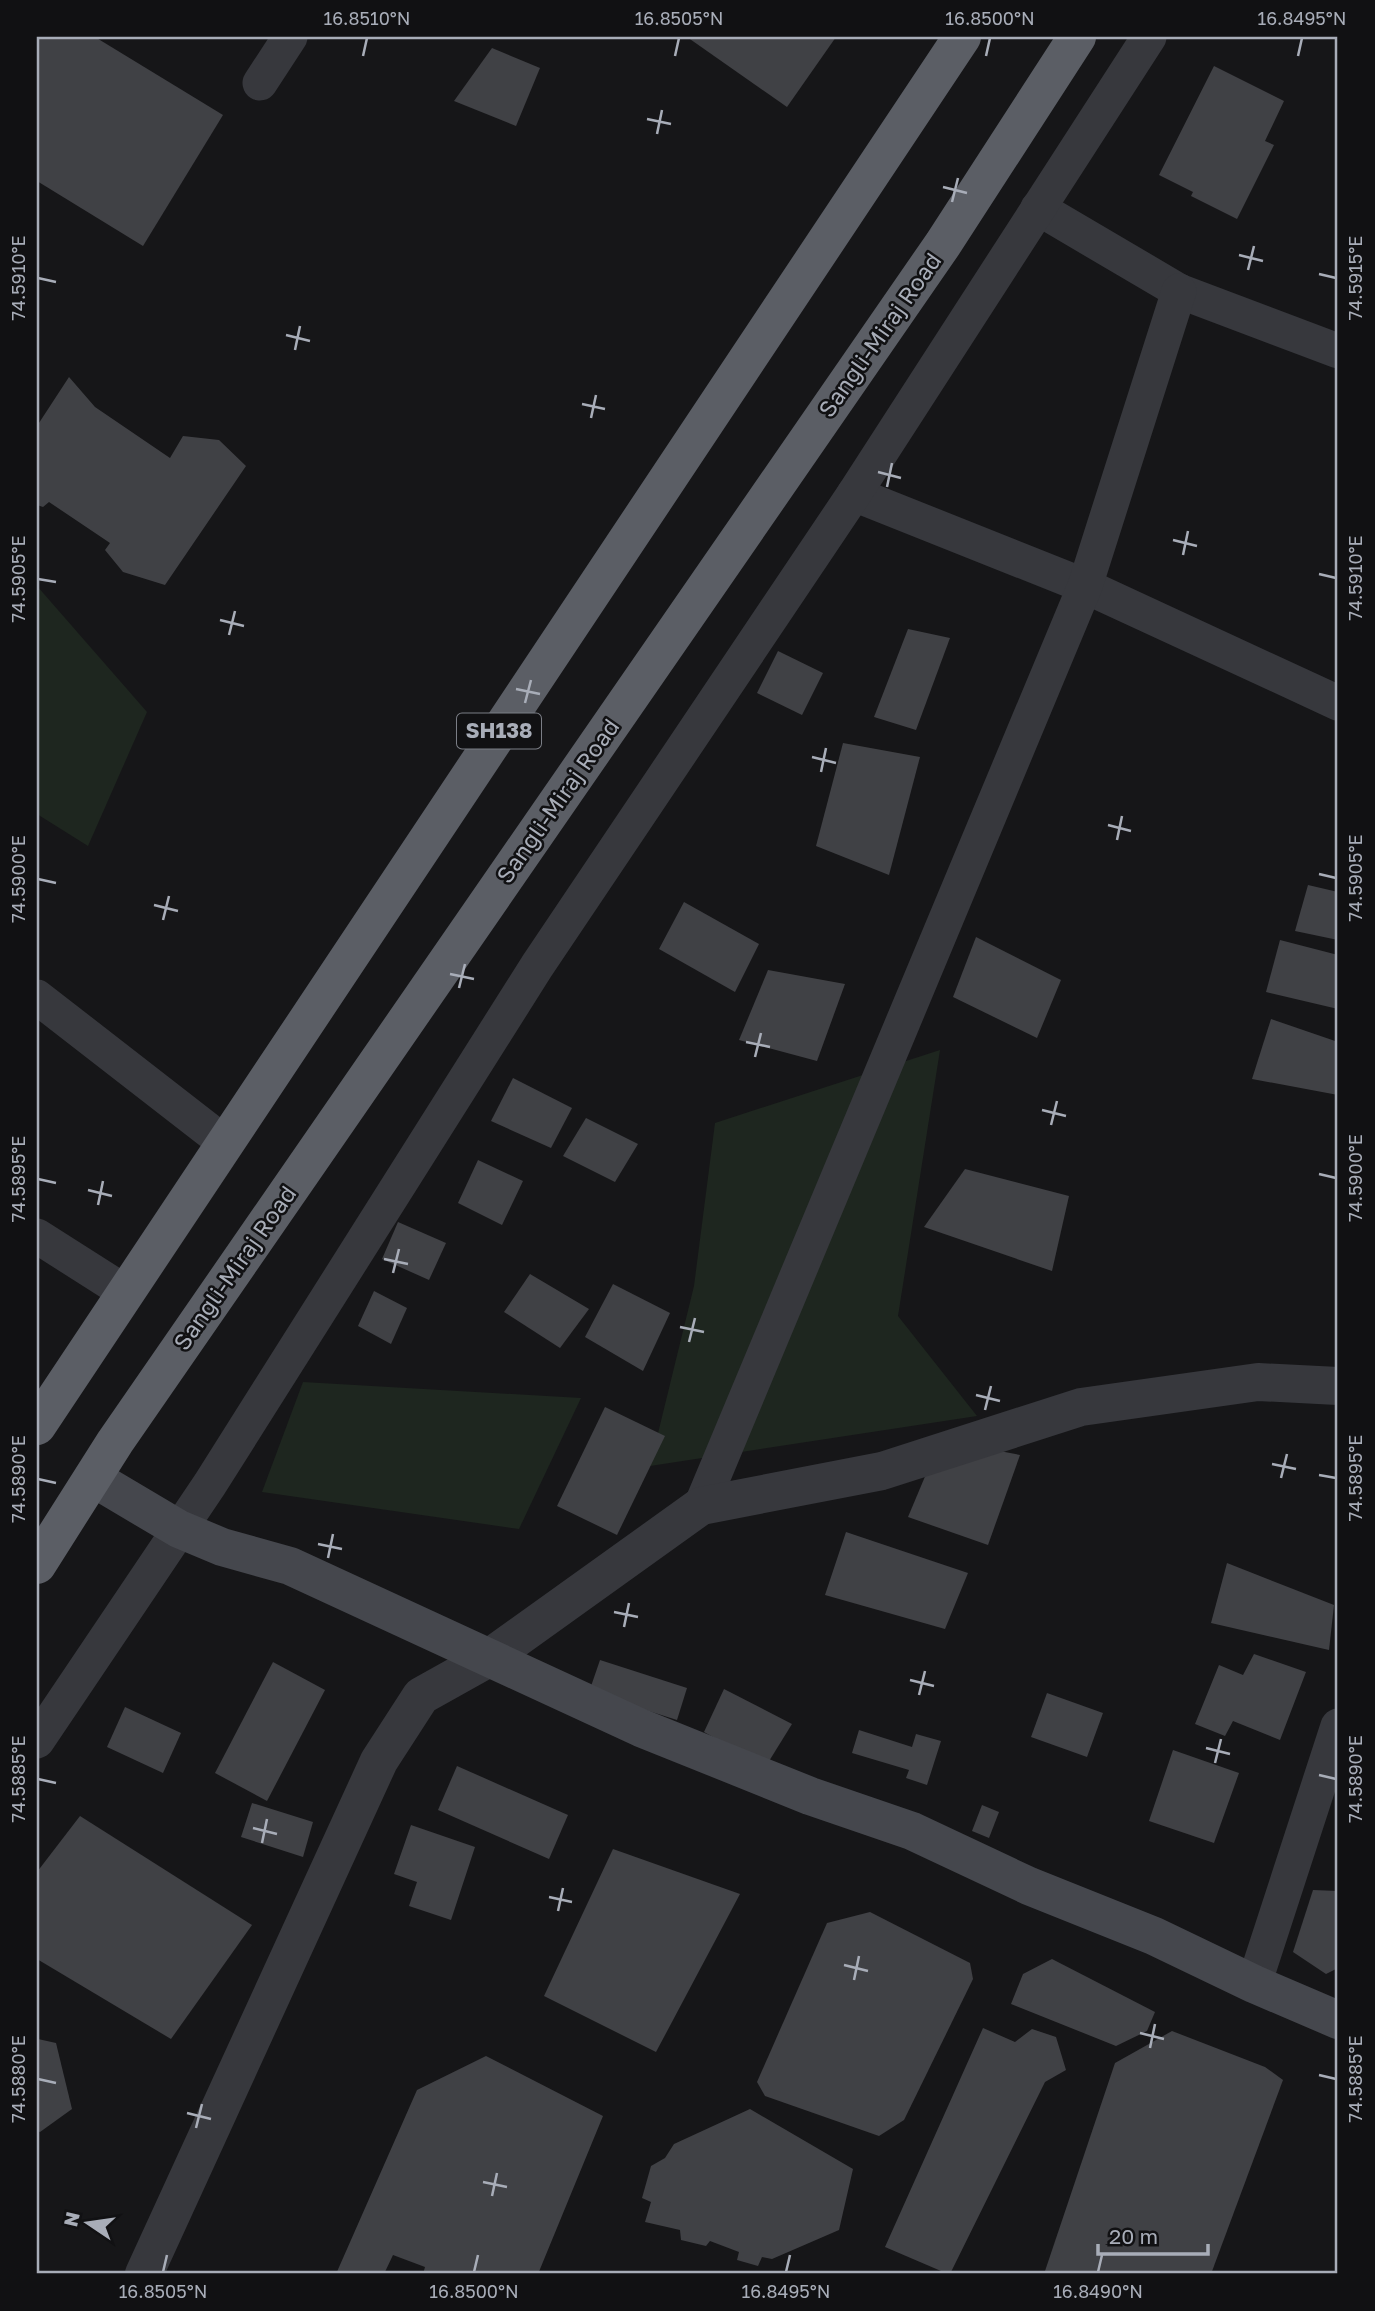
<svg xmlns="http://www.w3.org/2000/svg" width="1375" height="2311" font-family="'Golos Text',sans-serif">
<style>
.green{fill:#1e261f}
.building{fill:#404145}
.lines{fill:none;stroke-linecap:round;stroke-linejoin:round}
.minor{stroke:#37383d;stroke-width:35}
.tertiary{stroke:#37383d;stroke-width:38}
.secondary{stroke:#45474d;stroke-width:38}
.trunk{stroke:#5b5e65;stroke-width:38}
.ticks{fill:none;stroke:#a8adb8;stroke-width:2.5}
.labels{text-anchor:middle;stroke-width:5;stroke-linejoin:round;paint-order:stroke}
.shield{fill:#111113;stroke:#7b7e86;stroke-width:2}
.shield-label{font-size:21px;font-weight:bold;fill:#a8adb8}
.street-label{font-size:23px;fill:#a8adb8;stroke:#111113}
.neatline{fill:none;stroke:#a8adb8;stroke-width:2.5}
.ticks-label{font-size:18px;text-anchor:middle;fill:#a8adb8}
</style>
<rect width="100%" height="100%" fill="#161618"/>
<g class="green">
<path d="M37,586L147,712L88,846L37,814Z"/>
<path d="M940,1050L898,1316L977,1416L650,1466L694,1286L715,1123Z"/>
<path d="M303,1382L581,1398L519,1529L262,1492Z"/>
</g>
<g class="building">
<path d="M37,37H95L223,115L143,246L37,181Z"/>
<path d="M687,37H836L787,107Z"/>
<path d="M492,48L540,68L516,126L454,101Z"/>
<path d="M1214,66L1284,101L1265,141L1274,145L1237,219L1191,196L1193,192L1159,175Z"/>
<path d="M69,377L95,407L170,458L183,436L219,440L246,466L165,585L123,572L105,550L110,543L49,502L43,507L37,505V426Z"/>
<path d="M908,629L950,638L916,730L874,717Z"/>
<path d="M778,651L823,673L802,715L757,693Z"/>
<path d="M843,743L920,757L889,875L816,846Z"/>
<path d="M1308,885L1338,892V940L1295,931Z"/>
<path d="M684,902L759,944L735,992L659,949Z"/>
<path d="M976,937L1061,980L1037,1038L953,997Z"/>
<path d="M1280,940L1338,955V1009L1266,992Z"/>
<path d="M768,970L845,984L817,1061L739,1040Z"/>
<path d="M1271,1019L1338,1042V1095L1252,1079Z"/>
<path d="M513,1078L572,1108L551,1148L491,1121Z"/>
<path d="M586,1118L638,1144L615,1182L563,1156Z"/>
<path d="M478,1160L523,1181L502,1225L458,1203Z"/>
<path d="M965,1169L1069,1196L1052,1271L924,1227Z"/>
<path d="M398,1222L446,1243L429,1280L382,1259Z"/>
<path d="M530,1274L589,1309L560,1348L504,1312Z"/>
<path d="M613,1284L670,1313L643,1371L585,1337Z"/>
<path d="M374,1291L407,1308L391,1344L358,1326Z"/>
<path d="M605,1407L665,1436L617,1535L557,1506Z"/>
<path d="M968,1445L1020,1455L988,1545L908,1517L929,1467Z"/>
<path d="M846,1532L968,1573L945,1629L825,1595Z"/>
<path d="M1227,1563L1334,1605L1329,1650L1211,1623Z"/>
<path d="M1254,1654L1306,1672L1280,1740L1233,1721L1225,1736L1195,1724L1219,1665L1243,1675Z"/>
<path d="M600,1660L687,1688L677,1720L589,1692Z"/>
<path d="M273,1662L325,1690L267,1801L215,1773Z"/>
<path d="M724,1689L792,1724L766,1766L704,1732Z"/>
<path d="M1047,1693L1103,1713L1087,1757L1031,1737Z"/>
<path d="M125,1707L181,1733L163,1773L107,1747Z"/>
<path d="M859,1730L912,1747L916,1734L941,1741L927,1785L906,1778L909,1770L852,1753Z"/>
<path d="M1173,1750L1239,1773L1214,1843L1149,1821Z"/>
<path d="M457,1766L568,1815L549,1859L438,1810Z"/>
<path d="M252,1803L313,1822L303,1857L241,1837Z"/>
<path d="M982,1805L999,1812L989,1838L972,1831Z"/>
<path d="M80,1816L252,1925L171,2039L37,1959V1872Z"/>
<path d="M411,1825L475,1847L451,1920L409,1906L417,1882L394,1874Z"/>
<path d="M613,1849L740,1894L656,2052L544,1996Z"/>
<path d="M1313,1890L1338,1891V1968L1326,1974L1293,1952Z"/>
<path d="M870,1912L970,1963L973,1979L904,2120L879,2136L765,2096L757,2082L827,1923Z"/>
<path d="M1052,1959L1155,2012L1147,2031L1116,2046L1011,2004L1023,1974Z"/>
<path d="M983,2028L1015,2042L1032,2029L1056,2037L1066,2070L1045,2082L950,2274H948L885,2247Z"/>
<path d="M1172,2031L1265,2067L1283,2080L1211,2274H1044L1115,2063Z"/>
<path d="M38,2039L56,2043L72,2109L40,2132L37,2131Z"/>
<path d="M486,2056L603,2116L538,2274H423L425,2267L393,2255L384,2274H336L417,2090Z"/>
<path d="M750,2109L853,2169L839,2230L772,2259L762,2257L758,2266L737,2260L739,2252L710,2241L706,2246L681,2240L680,2230L645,2222L651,2202L642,2198L651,2166L665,2158L674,2144Z"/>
</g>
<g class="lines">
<g class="minor">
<path d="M260,83L290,37"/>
<path d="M1038,208L1179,291L1338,351"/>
<path d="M854,494L1085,586L1338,703"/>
<path d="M37,997L225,1143"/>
<path d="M37,1236L125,1292"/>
<path d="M701,1506L1085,586L1179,291"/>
<path d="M37,1741L210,1484L537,966L854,494L1149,37"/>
<path d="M1254,1984L1338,1726"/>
</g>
<path class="tertiary" d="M144,2274L379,1761L421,1696L489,1658L701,1506L882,1471L1081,1407L1258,1382L1338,1386"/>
<path class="secondary" d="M93,1478L179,1529L222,1547L290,1566L641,1728L810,1796L912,1831L1029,1886L1154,1936L1254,1984L1338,2020"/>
<g class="trunk">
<path d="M37,1426L962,37"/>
<path d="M37,1565L115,1442L943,244L1077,37"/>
</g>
</g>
<path class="ticks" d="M363,56L367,38M675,56L679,38M986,56L990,38M1298,56L1302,38M647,119L671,124M657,134L662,110M943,187L967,193M952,202L958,178M1239,255L1263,261M1248,270L1254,246M1319,274L1336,278M38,278L56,282M286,335L310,341M295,350L300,326M582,404L605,409M591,418L596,395M878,472L901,478M887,487L892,463M1173,540L1197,546M1183,555L1188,531M1319,574L1336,578M38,579L56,582M220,620L244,626M229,635L235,611M516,689L540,694M525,703L531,680M812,757L836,763M821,772L826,748M1108,825L1131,831M1117,840L1122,816M1319,874L1336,878M38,879L56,883M154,905L178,911M163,920L169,896M450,974L474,979M459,988L465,964M746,1042L770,1047M755,1057L761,1033M1042,1110L1066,1116M1051,1125L1057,1101M1319,1174L1336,1178M38,1179L56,1183M88,1190L112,1196M98,1205L103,1181M384,1259L408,1264M393,1273L399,1249M680,1327L704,1332M689,1342L695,1318M976,1395L1000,1401M985,1410L991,1386M1272,1464L1296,1469M1319,1475L1336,1478M1281,1478L1287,1454M38,1479L56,1483M318,1544L342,1549M328,1558L333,1534M614,1612L638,1617M624,1627L629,1603M910,1680L934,1686M919,1695L925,1671M1206,1748L1230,1754M1215,1763L1221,1739M1319,1775L1336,1779M38,1779L56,1783M253,1828L277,1834M262,1843L267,1819M549,1897L572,1902M558,1911L563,1888M844,1965L868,1971M854,1980L859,1956M1140,2033L1164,2039M1150,2048L1155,2024M1319,2075L1336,2079M38,2079L56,2083M187,2113L211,2119M196,2128L202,2104M483,2182L507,2187M492,2196L497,2173M163,2272L167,2255M474,2272L478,2255M786,2272L790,2255M1098,2272L1102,2255"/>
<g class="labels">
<rect class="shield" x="457" y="713.5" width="84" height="35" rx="5"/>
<g class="shield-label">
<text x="499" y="738">SH138</text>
</g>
<g class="street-label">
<text transform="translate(880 335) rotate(-55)" y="8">Sangli-Miraj Road</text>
<text transform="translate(558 801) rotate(-55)" y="8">Sangli-Miraj Road</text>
<text transform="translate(235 1268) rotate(-55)" y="8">Sangli-Miraj Road</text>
</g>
</g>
<rect width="1375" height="2311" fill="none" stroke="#111113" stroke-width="77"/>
<g transform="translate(88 2223) rotate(283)" stroke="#111113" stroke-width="5" paint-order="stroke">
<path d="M0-5L12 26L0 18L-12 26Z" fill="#a8adb8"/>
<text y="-10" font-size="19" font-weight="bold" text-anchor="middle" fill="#a8adb8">N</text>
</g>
<path d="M1098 2244v10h110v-10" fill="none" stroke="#a8adb8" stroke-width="3.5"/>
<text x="1109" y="2244" font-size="21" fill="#a8adb8" stroke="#111113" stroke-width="5" paint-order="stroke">20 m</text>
<rect x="38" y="38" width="1298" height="2234" class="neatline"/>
<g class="ticks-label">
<text x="367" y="25">16.8510°N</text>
<text x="679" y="25">16.8505°N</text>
<text x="990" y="25">16.8500°N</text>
<text x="1302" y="25">16.8495°N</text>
<text transform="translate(1356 278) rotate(-90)" y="6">74.5915°E</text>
<text transform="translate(19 278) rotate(-90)" y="6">74.5910°E</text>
<text transform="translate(1356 578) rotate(-90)" y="6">74.5910°E</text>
<text transform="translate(19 579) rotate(-90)" y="6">74.5905°E</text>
<text transform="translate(1356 878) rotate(-90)" y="6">74.5905°E</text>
<text transform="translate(19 879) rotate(-90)" y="6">74.5900°E</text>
<text transform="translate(1356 1178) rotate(-90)" y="6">74.5900°E</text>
<text transform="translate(19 1179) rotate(-90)" y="6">74.5895°E</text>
<text transform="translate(1356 1478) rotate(-90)" y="6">74.5895°E</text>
<text transform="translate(19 1479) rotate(-90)" y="6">74.5890°E</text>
<text transform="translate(1356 1779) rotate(-90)" y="6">74.5890°E</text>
<text transform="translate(19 1779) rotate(-90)" y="6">74.5885°E</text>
<text transform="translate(1356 2079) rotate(-90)" y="6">74.5885°E</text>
<text transform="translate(19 2079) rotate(-90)" y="6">74.5880°E</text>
<text x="163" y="2298">16.8505°N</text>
<text x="474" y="2298">16.8500°N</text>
<text x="786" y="2298">16.8495°N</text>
<text x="1098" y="2298">16.8490°N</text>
</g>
</svg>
